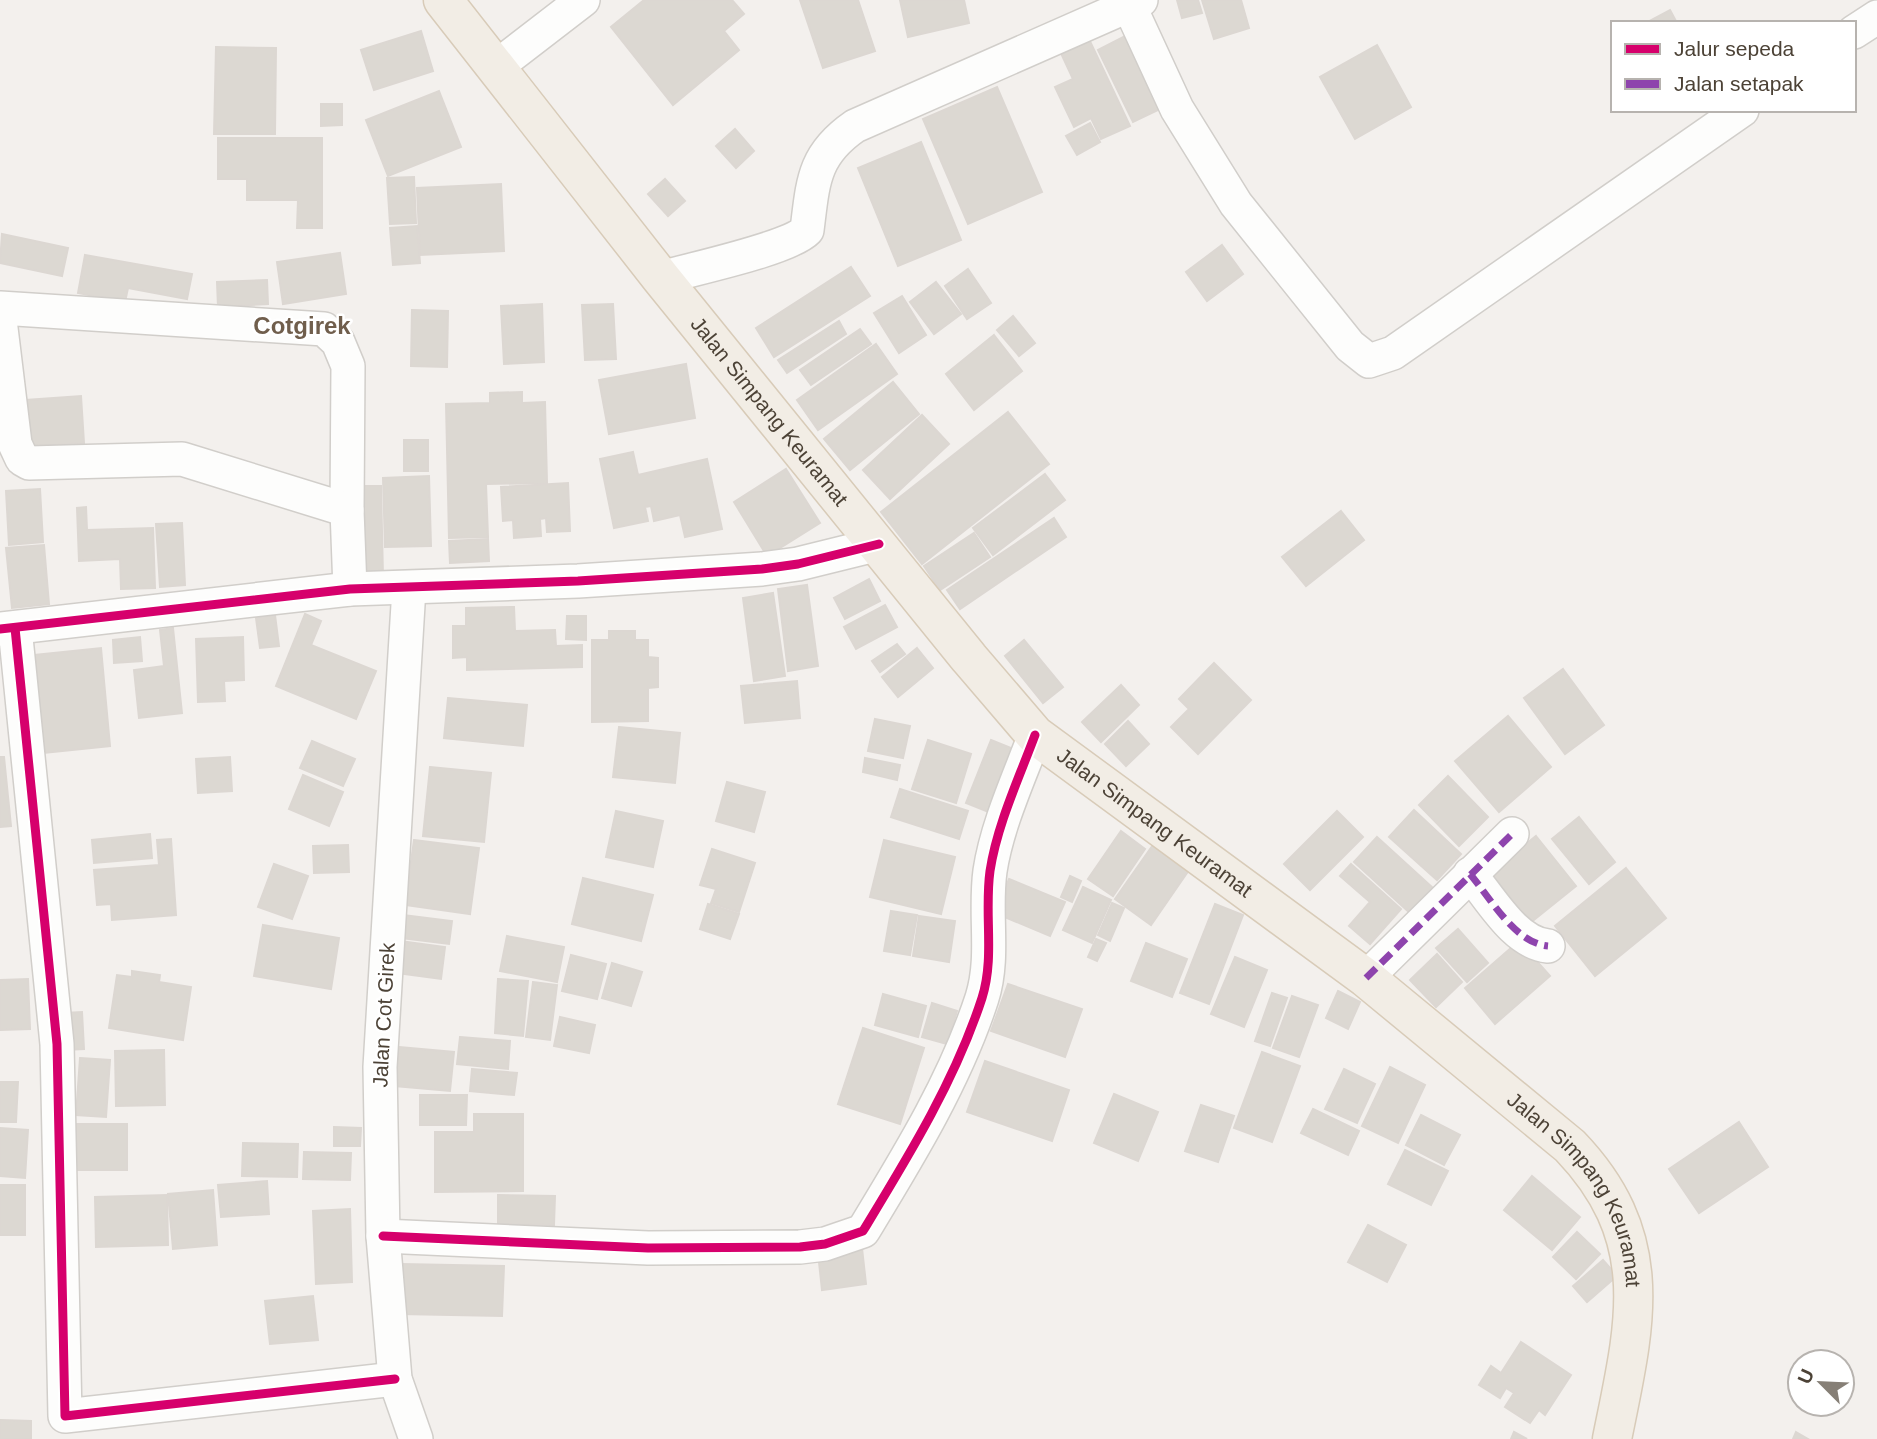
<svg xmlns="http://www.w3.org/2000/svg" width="1877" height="1439" font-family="Helvetica,sans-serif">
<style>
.building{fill:#dcd8d2;stroke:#dcd7d2;stroke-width:2}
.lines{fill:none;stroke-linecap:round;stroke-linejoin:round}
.minor-casing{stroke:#d1ceca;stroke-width:36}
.major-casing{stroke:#d8cbb8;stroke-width:41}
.minor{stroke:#fdfdfc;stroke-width:33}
.major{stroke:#f2ede5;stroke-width:38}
.quiet{stroke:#8e44ad;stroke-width:7;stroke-dasharray:14 7;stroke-linecap:butt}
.cycleway-casing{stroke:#fff;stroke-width:13}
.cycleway{stroke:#d6006c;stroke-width:9}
.labels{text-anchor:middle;stroke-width:5;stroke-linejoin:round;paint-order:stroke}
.street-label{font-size:21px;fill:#4c4236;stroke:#fff}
.quarter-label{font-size:24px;font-weight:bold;fill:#705e4c;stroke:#fff}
</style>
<rect width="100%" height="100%" fill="#f3f0ed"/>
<g class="building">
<path d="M644,0H732L744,14L724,31L739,50L673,105L611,27Z"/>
<path d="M800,0H858L875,51L823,68Z"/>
<path d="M900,0H964L969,23L908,37Z"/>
<path d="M1177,0H1198L1202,13L1182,18Z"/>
<path d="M1202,0H1241L1249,28L1214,39Z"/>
<path d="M1670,10L1677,23H1646Z"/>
<path d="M421,31L433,71L374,90L361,50Z"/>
<path d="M1087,35L1130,126L1101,139L1091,118L1074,127L1055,87L1073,79L1059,49Z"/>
<path d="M1125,36L1160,109L1133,122L1098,50Z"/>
<path d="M1377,45L1411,107L1355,139L1320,77Z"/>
<path d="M216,47L276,48L275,134H214Z"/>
<path d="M997,87L1042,192L968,224L923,119Z"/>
<path d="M439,91L461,147L388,176L366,120Z"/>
<path d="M321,104H342V125L321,126Z"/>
<path d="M1090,123L1100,142L1077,155L1066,136Z"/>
<path d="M735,129L754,151L736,168L716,146Z"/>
<path d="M218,138H322V228H297L298,200H247V179H218Z"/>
<path d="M921,142L961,240L898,266L858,168Z"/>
<path d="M414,177L416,223L390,224L387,178Z"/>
<path d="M665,179L685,201L668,216L648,194Z"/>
<path d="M501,184L504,251L420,255L417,188Z"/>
<path d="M417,226L420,263L393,265L390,228Z"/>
<path d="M2,234L68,248L62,276L0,263Z"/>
<path d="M1222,245L1243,274L1207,301L1186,272Z"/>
<path d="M340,253L346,294L283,304L277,262Z"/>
<path d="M85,255L192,274L187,299L128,288L125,302L78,293Z"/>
<path d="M851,267L870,296L774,357L756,328Z"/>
<path d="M968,269L991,303L967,319L945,286Z"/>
<path d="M267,280L268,304L218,307L217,282Z"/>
<path d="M936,282L961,314L934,334L910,302Z"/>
<path d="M902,296L926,335L899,353L874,313Z"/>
<path d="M542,304L544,362L504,364L501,306Z"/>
<path d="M613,304L616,359L585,360L582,305Z"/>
<path d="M412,310L448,311L447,367L411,366Z"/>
<path d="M1013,316L1035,343L1019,356L997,330Z"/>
<path d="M839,321L846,334L787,373L778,360Z"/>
<path d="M860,329L871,344L811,385L800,370Z"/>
<path d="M994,335L1022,371L974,410L946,374Z"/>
<path d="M876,344L897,374L818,430L797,400Z"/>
<path d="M686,364L695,418L609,434L599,380Z"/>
<path d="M893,382L919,414L850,470L824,439Z"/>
<path d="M522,392V403L545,402L547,483L486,484L488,537L449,538L446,404L490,403V393Z"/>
<path d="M81,396L84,443L29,447L26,400Z"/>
<path d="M1008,412L1049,464L922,564L881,512Z"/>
<path d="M922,415L949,444L890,499L863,470Z"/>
<rect x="404" y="440" width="24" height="31"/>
<path d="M633,452L638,475L707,459L722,529L685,537L680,515L654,521L651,506L645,507L648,521L614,528L600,459Z"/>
<path d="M786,469L820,523L767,556L734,502Z"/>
<path d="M1045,474L1065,500L993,555L973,528Z"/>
<path d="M429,476L431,546L385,547L383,478Z"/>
<path d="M568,483L570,531L547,532L546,518L540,519L541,536L514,538L513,520L503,521L501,487Z"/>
<path d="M363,486H381L383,577H363Z"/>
<path d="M40,489L43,542L9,545L6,491Z"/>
<path d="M86,507L87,530L153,528L155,588L121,589L120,559L79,561L77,508Z"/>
<path d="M1341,511L1364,540L1306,586L1282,557Z"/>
<path d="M1054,518L1066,537L960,609L947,590Z"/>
<path d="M182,523L185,585L160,587L156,524Z"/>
<path d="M974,533L990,557L940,590L924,566Z"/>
<path d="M488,539L489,561L450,563L449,541Z"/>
<path d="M44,545L49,604L12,608L6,548Z"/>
<path d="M869,579L880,601L845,619L834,598Z"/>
<path d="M807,585L818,666L788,671L778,589Z"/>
<path d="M773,593L785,676L754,681L743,598Z"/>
<path d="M885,605L897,627L856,649L844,627Z"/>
<path d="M514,607L515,631L555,630L556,646L582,645V667L467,670V657L453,658V626H466V608Z"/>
<path d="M305,614L321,621L311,645L376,671L356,719L276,686Z"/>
<path d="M275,615L279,646L260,648L256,618Z"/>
<path d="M567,616H586V640L566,639Z"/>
<path d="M173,628L182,713L139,718L134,670L164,666L160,630Z"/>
<path d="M609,631H635V640H648V657L658,658V687L648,688V721L592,722V640H609Z"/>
<path d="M140,637L142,661L114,663L113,640Z"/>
<path d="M243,637L244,680L224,681L225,701L198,702L196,639Z"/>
<path d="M1024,640L1063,687L1043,703L1005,656Z"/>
<path d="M897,644L905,654L880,672L872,661Z"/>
<path d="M101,648L110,746L44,753L35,655Z"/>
<path d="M917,648L933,668L898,697L882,677Z"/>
<path d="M1214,663L1251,700L1198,754L1171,727L1189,709L1179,699Z"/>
<path d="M1563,669L1604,725L1565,754L1524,698Z"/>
<path d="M797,681L800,718L745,723L741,686Z"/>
<path d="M1121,685L1139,705L1101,742L1082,722Z"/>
<path d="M448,698L527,705L523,746L444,738Z"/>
<path d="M1508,716L1551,767L1499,812L1455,761Z"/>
<path d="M875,719L910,726L903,758L868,751Z"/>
<path d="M1128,721L1149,744L1126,766L1105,744Z"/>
<path d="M619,727L680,733L675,783L613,777Z"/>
<path d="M928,740L971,754L956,803L912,789Z"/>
<path d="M991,740L1016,750L991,813L966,803Z"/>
<path d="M312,741L355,759L343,786L300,768Z"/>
<path d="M0,757H4L11,826L0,827Z"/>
<path d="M230,757L232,791L198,793L196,759Z"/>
<path d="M865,758L900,765L897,780L863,772Z"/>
<path d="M430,767L491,773L484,842L423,836Z"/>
<path d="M303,775L343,792L329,826L289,809Z"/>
<path d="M1448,776L1488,817L1459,846L1419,805Z"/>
<path d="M727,782L765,792L754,832L716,821Z"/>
<path d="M900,789L968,811L959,839L891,817Z"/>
<path d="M1414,810L1461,854L1437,880L1389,837Z"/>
<path d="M616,811L663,821L653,867L606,857Z"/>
<path d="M1337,811L1363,837L1310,890L1284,864Z"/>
<path d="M1579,817L1615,862L1589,884L1552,839Z"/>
<path d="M1121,831L1145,849L1113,896L1088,879Z"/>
<path d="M150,834L152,858L94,863L92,840Z"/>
<path d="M1536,836L1576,886L1525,927L1485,877Z"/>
<path d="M1377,837L1433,888L1410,913L1354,862Z"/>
<path d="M171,839L176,915L112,920L111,904L97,905L94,870L159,865L157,840Z"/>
<path d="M414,840L479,848L470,914L405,905Z"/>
<path d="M884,840L955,857L941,914L870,897Z"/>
<path d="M348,845L349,872L314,873L313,846Z"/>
<path d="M1153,845L1189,870L1151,925L1115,899Z"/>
<path d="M712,849L755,863L739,912L711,903L716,889L700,885Z"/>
<path d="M274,864L308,876L292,919L258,907Z"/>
<path d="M1351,864L1401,909L1370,944L1349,926L1370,902L1340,876Z"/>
<path d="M1626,868L1666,918L1595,976L1555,926Z"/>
<path d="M1070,876L1081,881L1072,902L1061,897Z"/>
<path d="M583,878L653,895L641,941L572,924Z"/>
<path d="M1009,879L1065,902L1050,936L995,913Z"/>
<path d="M1083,887L1111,900L1092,943L1063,930Z"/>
<path d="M1112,903L1124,908L1110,941L1098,935Z"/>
<path d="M708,904L739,914L730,939L700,929Z"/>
<path d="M1215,904L1243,915L1209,1004L1180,993Z"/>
<path d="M891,911L917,915L910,955L884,951Z"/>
<path d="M403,915L452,921L449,944L400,938Z"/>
<path d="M919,916L955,921L949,962L913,956Z"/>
<path d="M263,925L339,938L331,989L254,976Z"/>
<path d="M1458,929L1488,963L1467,982L1436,948Z"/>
<path d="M507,936L564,947L557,982L500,971Z"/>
<path d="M1096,939L1106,943L1097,961L1088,957Z"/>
<path d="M400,941L445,947L441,979L396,973Z"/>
<path d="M1519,941L1550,976L1495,1024L1465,988Z"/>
<path d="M1146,943L1187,959L1172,997L1131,981Z"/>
<path d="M1437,954L1462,982L1436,1007L1410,980Z"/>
<path d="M571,955L606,964L597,999L562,991Z"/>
<path d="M1235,957L1267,970L1244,1027L1211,1014Z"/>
<path d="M612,963L642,972L631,1006L602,998Z"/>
<path d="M132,971L160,975L159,982L191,987L183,1040L109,1028L117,975L132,977Z"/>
<path d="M28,979L30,1029L0,1030V980Z"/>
<path d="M498,979L528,981L523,1036L495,1033Z"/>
<path d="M533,982L557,985L550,1040L526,1037Z"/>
<path d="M1008,984L1082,1009L1065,1057L991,1031Z"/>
<path d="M1338,991L1360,1002L1348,1029L1326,1018Z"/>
<path d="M1272,993L1287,998L1270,1046L1255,1041Z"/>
<path d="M883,994L926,1006L918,1037L875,1025Z"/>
<path d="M1292,996L1318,1005L1299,1057L1273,1048Z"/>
<path d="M932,1003L957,1011L947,1044L922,1037Z"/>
<path d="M82,1012L84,1049L65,1050L64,1013Z"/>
<path d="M560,1017L595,1025L589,1053L554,1046Z"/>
<path d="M863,1028L924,1048L900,1124L838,1104Z"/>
<path d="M460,1037L510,1041L508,1069L457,1064Z"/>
<path d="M399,1047L454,1052L450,1091L395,1086Z"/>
<path d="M164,1050L165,1105L116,1106L115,1051Z"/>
<path d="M1262,1052L1300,1066L1272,1142L1234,1128Z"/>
<path d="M80,1058L110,1060L106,1117L76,1115Z"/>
<path d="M985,1061L1069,1090L1052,1141L967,1112Z"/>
<path d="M1390,1067L1425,1085L1398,1143L1362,1126Z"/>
<path d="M472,1069L517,1073L514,1095L470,1091Z"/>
<path d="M1344,1069L1375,1084L1357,1123L1325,1109Z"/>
<path d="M0,1082H18L16,1122H0Z"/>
<path d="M1114,1094L1158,1112L1138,1161L1094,1143Z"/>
<path d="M420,1095H467L466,1125H420Z"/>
<path d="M1201,1105L1234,1116L1218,1162L1185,1151Z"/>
<path d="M1313,1109L1359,1131L1348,1155L1301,1133Z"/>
<path d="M474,1114H523V1191L435,1192V1132H474Z"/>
<path d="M1421,1115L1460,1135L1444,1165L1406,1145Z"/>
<path d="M1739,1122L1768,1167L1699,1213L1669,1169Z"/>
<path d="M74,1124H127V1170H73Z"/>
<path d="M334,1127L361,1128L360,1146H334Z"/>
<path d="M0,1128L28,1130L25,1178L0,1176Z"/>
<path d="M243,1143L298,1144L297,1177L242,1176Z"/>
<path d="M1405,1150L1448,1171L1431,1205L1388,1184Z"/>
<path d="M304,1152L351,1153L350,1180L303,1179Z"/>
<path d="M1532,1176L1580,1217L1552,1250L1504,1210Z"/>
<path d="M267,1181L269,1214L221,1217L218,1185Z"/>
<rect x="0" y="1185" width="25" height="50"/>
<path d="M213,1190L217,1245L173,1249L168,1194Z"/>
<path d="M167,1195L168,1245L96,1247L95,1197Z"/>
<path d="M498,1195L555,1196L554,1225L498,1224Z"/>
<path d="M350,1209L352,1282L316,1284L313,1211Z"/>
<path d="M1368,1225L1406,1245L1387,1282L1348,1262Z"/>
<path d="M1577,1232L1600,1254L1576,1279L1553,1257Z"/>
<path d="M862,1248L866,1284L822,1290L818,1253Z"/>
<path d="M1603,1260L1617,1276L1587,1302L1573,1286Z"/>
<path d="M401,1264L504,1266L502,1316L400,1314Z"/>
<path d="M313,1296L318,1340L270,1344L265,1301Z"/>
<path d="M1521,1342L1571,1375L1545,1415L1539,1410L1530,1423L1505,1407L1514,1393L1506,1388L1500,1398L1479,1385L1491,1366L1501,1373Z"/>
<path d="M0,1420L31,1421V1439H0Z"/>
<path d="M1514,1432L1527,1439H1511Z"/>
<path d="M1796,1432L1808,1439H1793Z"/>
</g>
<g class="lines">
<defs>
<g id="minor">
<path d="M1129,5L1177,109L1236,204L1350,346L1369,361L1393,353L1742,110"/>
<path d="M1854,32L1877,17"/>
<path d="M496,67L583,0"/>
<path d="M661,278C691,269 789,249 807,230C813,182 813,155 855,126L1141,0"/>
<path d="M0,308L324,329L338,342L348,366L347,510L350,589"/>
<path d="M0,320L15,444L22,459L29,463L182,459L347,510"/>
<path d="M409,588L380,1067L383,1236L395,1379L416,1439"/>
<path d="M15,628L57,1044L65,1416L395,1379"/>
<path d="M0,629L350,589L578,581L762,569L798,564L879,544"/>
<path d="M1470,874C1491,899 1515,943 1548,946"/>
<path d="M1366,978L1512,834"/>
<path d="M383,1236L648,1248L800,1247L825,1244L863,1231C908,1157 955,1081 982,998C995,957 984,914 990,871C997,825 1019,778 1035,735"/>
</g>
<g id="major">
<path id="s1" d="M443,0L661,278L969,658L1035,735L1366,978L1570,1146C1659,1239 1635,1325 1612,1439"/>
</g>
</defs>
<use href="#minor" class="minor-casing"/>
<use href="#major" class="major-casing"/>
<use href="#minor" class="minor"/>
<use href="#major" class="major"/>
<g class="quiet">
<path d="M1470,874C1491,899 1515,943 1548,946"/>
<path d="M1366,978L1512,834"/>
</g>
<defs>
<g id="cycleway">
<path d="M15,628L57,1044L65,1416L395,1379"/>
<path d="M0,629L350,589L578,581L762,569L798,564L879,544"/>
<path d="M383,1236L648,1248L800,1247L825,1244L863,1231C908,1157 955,1081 982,998C995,957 984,914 990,871C997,825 1019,778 1035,735"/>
</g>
</defs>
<use href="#cycleway" class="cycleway-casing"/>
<use href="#cycleway" class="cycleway"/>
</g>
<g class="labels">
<g class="street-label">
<text dy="7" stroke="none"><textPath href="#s1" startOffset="525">Jalan Simpang Keuramat</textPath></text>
<text dy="7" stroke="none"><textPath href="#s1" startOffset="1092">Jalan Simpang Keuramat</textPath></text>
<text transform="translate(384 1015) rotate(-87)" y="7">Jalan Cot Girek</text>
<text dy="7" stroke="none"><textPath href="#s1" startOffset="1659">Jalan Simpang Keuramat</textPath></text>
</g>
<g class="quarter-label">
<text x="302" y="334">Cotgirek</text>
</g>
</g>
<rect x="1611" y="21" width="245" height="91" fill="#ffffff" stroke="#b7b3af" stroke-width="2"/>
<rect x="1625" y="44" width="35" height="10" fill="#d6006c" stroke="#b7b3af" stroke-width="2"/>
<text x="1674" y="56" font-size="21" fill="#4c4236">Jalur sepeda</text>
<rect x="1625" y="79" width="35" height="10" fill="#8e44ad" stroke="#b7b3af" stroke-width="2"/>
<text x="1674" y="91" font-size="21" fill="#4c4236">Jalan setapak</text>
<g transform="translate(1821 1383) rotate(294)"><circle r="33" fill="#ffffff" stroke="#b7b3af" stroke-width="2"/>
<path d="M0-5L12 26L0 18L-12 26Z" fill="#867f76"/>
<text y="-10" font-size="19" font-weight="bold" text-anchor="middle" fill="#4c4236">U</text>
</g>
</svg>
